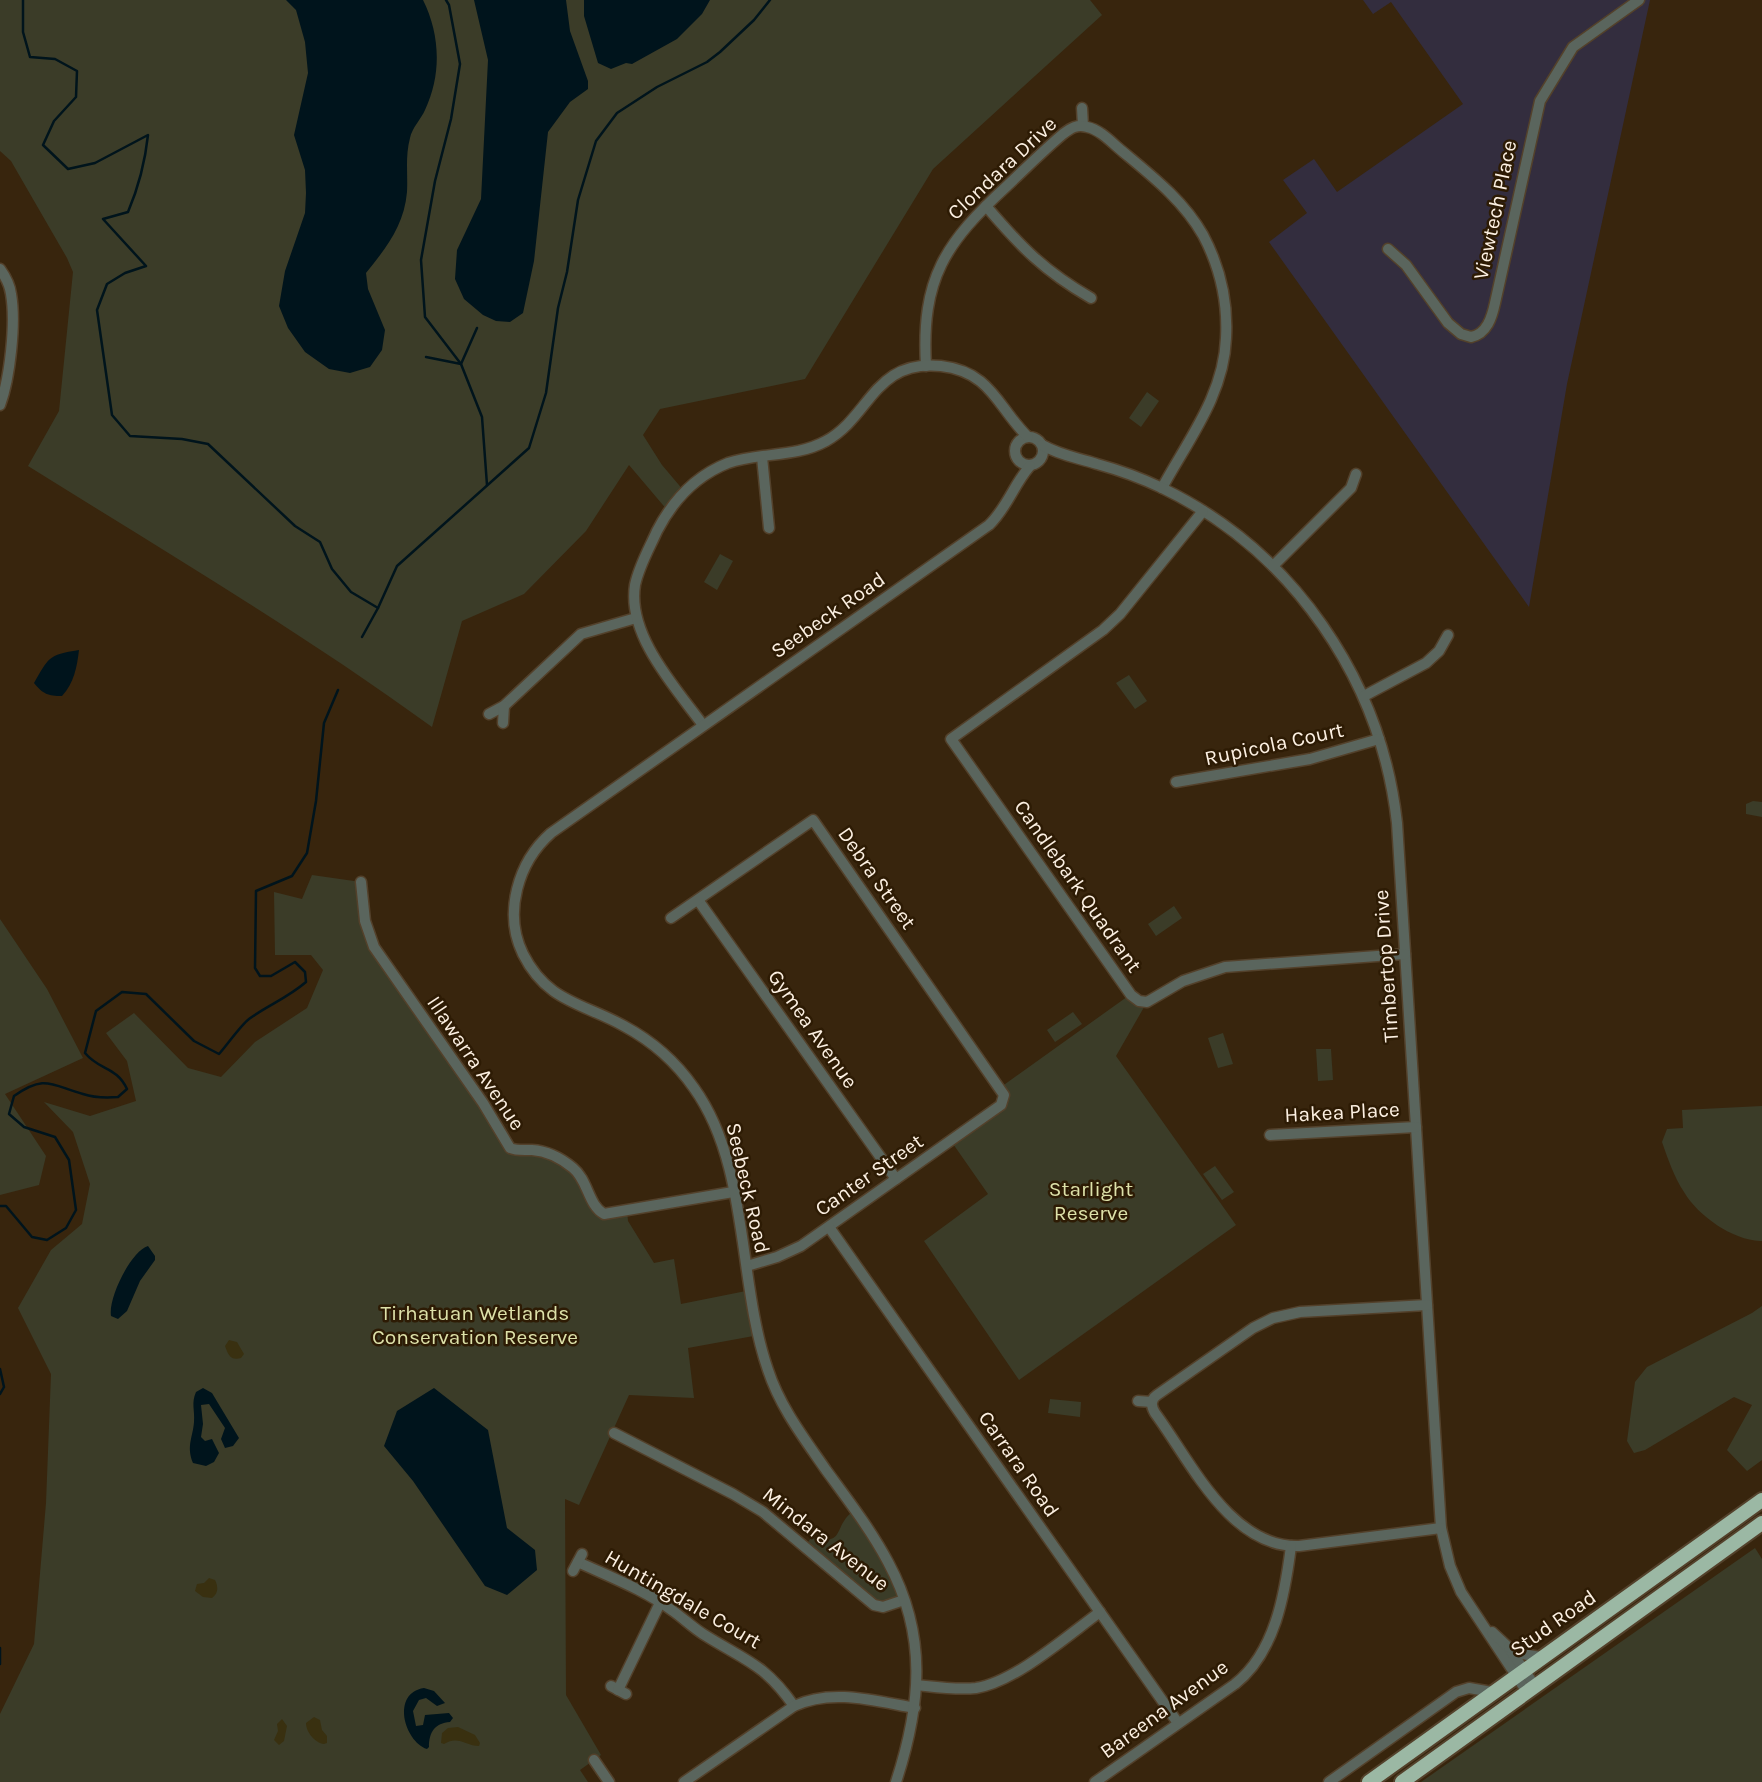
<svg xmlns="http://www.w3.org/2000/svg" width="1762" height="1782" font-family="Karla,sans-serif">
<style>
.commercial{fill:#332d3e}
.green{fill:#3b3c28}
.sand{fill:#393010}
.water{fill:#00141c}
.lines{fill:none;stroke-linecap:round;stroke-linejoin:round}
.stream{stroke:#00141c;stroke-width:2.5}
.minor-casing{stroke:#53412b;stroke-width:13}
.highway-casing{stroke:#53412b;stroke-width:18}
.minor{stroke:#5a655d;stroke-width:10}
.highway{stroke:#9bb8a4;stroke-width:14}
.labels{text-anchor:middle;stroke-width:5;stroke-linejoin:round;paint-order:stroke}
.street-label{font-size:21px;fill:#fcf0e2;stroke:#2d1b04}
.park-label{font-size:21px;fill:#dde1a9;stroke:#2d1b04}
</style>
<rect width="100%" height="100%" fill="#38250d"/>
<path class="commercial" d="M1363,0H1650L1567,384L1529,607L1269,242L1307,213L1283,180L1314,159L1337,192L1463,104L1391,2L1373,14Z"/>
<g class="green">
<path d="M0,0H1090L1102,15L933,169L805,379L660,409L643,435L662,465L684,491L668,511L629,465L586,531L524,594L462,621L432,727C303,633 164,551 28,466L59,411L73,272L67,258L11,161L0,151Z"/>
<path d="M1147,392L1159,401L1141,427L1129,418Z"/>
<path d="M720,554L733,561L717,590L704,582Z"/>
<path d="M1129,675L1147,701L1135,709L1116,683Z"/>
<path d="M1753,801L1762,802V817L1746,814V804Z"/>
<path d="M312,875L361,882L367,930L504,1142L534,1151L574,1169L597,1209L627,1211L628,1221L654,1263L674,1259L681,1304L751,1290L759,1335L688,1348L694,1398L629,1395L579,1505L565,1499L566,1695L601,1755L580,1770L588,1782H0V1714L34,1644L46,1503L51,1374L18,1308L51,1250L82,1224L90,1184L73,1132L44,1102L90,1116L136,1101L127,1061L106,1033L134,1013L188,1068L221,1077L255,1042L307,1008L323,970L311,955H275L274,892L302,899Z"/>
<path d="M1174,906L1182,918L1156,936L1148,924Z"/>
<path d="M0,919L47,989L83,1058L5,1094L46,1156L39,1185L0,1195Z"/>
<path d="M1131,994L1147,1002L1116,1056L1236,1225L1019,1380L924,1241L988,1194L951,1141L1001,1105V1087Z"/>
<path d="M1073,1012L1082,1024L1055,1042L1047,1030Z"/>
<path d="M1223,1033L1233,1064L1218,1068L1208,1038Z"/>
<path d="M1316,1049H1331L1333,1080L1318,1081Z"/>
<path d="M1762,1106V1241H1760C1733,1240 1698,1216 1684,1192C1674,1177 1668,1159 1662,1142L1667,1129L1683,1128L1682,1110Z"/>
<path d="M1215,1166L1234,1192L1222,1200L1203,1174Z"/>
<path d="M1762,1306V1460L1747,1471L1727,1450L1752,1405L1734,1397L1645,1450L1634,1453L1627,1441L1635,1382L1647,1367L1752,1313Z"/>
<path d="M1050,1399L1081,1402L1080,1417L1048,1413Z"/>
<path d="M855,1510L904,1600L883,1607L805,1546L811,1538C848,1546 831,1526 855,1510Z"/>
<path d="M1755,1548L1762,1559V1782H1421Z"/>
</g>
<g class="sand">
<path d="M229,1340L237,1342L244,1354L241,1358C230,1361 228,1354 225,1346Z"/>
<path d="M209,1578L215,1580C218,1586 219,1593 212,1598L203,1597L195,1591L197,1584L204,1583Z"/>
<path d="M314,1717L320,1720L322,1730L327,1736V1743L324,1744C315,1743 306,1732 306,1723Z"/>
<path d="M282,1719L287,1726L284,1741L279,1745L274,1740L278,1731L277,1724Z"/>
<path d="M458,1727L475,1735L480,1743L479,1746C466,1746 458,1735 444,1744L441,1743L442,1733L448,1728Z"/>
</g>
<g class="water">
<path d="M286,0H423C440,34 442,74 425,110C421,119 412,128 410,138C405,157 408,174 407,192C404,226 386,248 366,273L368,289L385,330L382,350L370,367L350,373L329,369L305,352L288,328L279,306L285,271L305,213L306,193L305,170L294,135L308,73L305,42L296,10Z"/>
<path d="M474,0H566L570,31L588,81V89L570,102L548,132L534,261L523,313L510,322L496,321L483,315L464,299L455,279L457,250L481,199L488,60Z"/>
<path d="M584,0H710L702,14L677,39L632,64L626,63L611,69L598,63L584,16Z"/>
<path d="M79,650C77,667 74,683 62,696C48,696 43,694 34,683C49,658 47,655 79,650Z"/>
<path d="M148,1246L155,1256V1260L140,1281L127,1311L118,1319L111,1316C108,1298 131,1251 148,1246Z"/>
<path d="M203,1388L212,1393L239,1438L233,1446L225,1448L221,1439L225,1428L209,1404L201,1405L203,1424L201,1437L205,1441L212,1439L219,1453L214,1462L206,1466L193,1463C186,1446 193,1437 194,1422C195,1410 191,1403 196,1392Z"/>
<path d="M434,1388L488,1430L507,1528L535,1550L537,1570L507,1595L485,1586L413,1481L384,1446L397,1411Z"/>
<path d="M424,1688L434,1691L445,1703L437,1706L426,1698L419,1700L413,1711L416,1726L423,1725L425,1715L449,1713L453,1718L450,1722C435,1723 429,1732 429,1747L427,1749C404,1741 391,1693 424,1688Z"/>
</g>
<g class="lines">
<g class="stream">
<path d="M23,0V32L30,57L55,59L77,71L76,97L54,121L43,145L68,169L95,163L148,135C145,163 139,186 128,212L103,219L146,266L125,273L107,284L97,310L112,415L130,436L182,439L208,444L295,526L320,542L332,569L351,592L378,608L362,637"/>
<path d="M446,0L449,5L460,64L451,119L435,181L421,260L425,317L461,364L482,417L487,485"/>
<path d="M426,357L461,364L477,328"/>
<path d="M378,608L397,566L529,448L546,393L558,308L567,272L578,200L596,141L617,113L657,87L707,62L720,52L754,20L770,0"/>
<path d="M0,1206H6L32,1237L47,1240L66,1228L76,1210L69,1160L55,1137L24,1127L9,1114L14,1096C45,1074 51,1085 83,1094C95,1098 106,1098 118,1097L127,1089C116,1066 100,1071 85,1053L96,1011L122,992L146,994L194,1041L219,1054C227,1045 241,1025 249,1019C268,1005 286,999 306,982L305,972L295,962L271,976H260L255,968L256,891L292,876L307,853L316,801L324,723L338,690"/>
<path d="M0,1369L4,1387L0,1394"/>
<path d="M0,1648V1664"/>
</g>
<defs>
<g id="minor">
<path d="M1082,108L1083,126"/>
<path d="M986,206C1020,246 1044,271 1091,298"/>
<path d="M1388,249L1406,265L1448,323L1461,334L1471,337C1487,334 1492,317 1495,303L1540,101L1573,47L1639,0"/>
<path d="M0,269C5,276 10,286 11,294C16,323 10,378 0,405"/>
<path d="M926,366C921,278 945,243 1008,185C1026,168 1044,150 1063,134C1071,128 1077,124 1087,127C1101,130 1112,143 1122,151C1152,176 1183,200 1203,235C1220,267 1228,302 1226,338C1224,395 1188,440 1162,488"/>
<circle cx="1029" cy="451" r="14"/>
<path d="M1042,445C1062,456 1075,457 1097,464C1119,470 1141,478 1162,488C1293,551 1381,680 1397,823L1441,1528L1450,1566L1461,1592L1527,1692"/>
<path d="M762,457L769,528"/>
<path d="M1203,511L1120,614L1103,630L951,739L1131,995L1139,1001L1147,1002L1183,981L1225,967L1405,954"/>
<path d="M1273,566L1351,488L1356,474"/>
<path d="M1364,696L1426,663L1439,651L1448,635"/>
<path d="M489,714L504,706L581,634L636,618"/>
<path d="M503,723L504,706"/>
<path d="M703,725C675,687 627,635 635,585C639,566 649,549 657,531C673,500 695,476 728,463C760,452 795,458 826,441C871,416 874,359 941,366C992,372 997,407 1028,437"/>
<path d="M1176,782L1310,759L1379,739"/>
<path d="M361,882L365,921L374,947L483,1103L510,1148C517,1151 524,1150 532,1150C548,1151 561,1158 573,1168C588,1180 588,1205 604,1214L733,1192"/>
<path d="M698,900L896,1179"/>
<path d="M671,918L813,820L1004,1095L1001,1105L801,1246L777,1257L747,1266"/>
<path d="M1270,1135L1416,1127"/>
<path d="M829,1227L1178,1723"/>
<path d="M1427,1305L1300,1312L1273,1318L1253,1328L1157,1395C1150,1400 1151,1406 1155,1413C1190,1460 1230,1548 1299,1546L1441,1528"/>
<path d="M1138,1401L1152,1402"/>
<path d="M614,1433L733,1494L763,1512L874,1605L883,1607L904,1600"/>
<path d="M578,1562C610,1577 645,1590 673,1611C683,1618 692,1627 703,1634C744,1660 764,1663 794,1706"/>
<path d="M573,1571L582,1554"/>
<path d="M1492,1632L1508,1647L1535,1686"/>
<path d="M1509,1647L1522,1654L1541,1657"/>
<path d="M917,1685C936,1687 956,1690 976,1688C1015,1682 1067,1636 1100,1612"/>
<path d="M611,1686L626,1694"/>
<path d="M618,1690L660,1603"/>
<path d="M594,1760L609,1782"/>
<path d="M684,1782L794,1706C832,1688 875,1701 915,1708"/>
<path d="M896,1782C921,1705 928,1636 888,1562C871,1530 848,1500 826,1470C804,1438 780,1407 768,1370C737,1281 750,1166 694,1088C676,1062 652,1041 624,1026C583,1003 547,1002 523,954C503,913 518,862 551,833L989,525C1007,508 1014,484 1030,466"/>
<path d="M1095,1782L1235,1684C1275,1653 1285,1594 1291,1546"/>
<path d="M1329,1782L1456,1692L1469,1688L1492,1692"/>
</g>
<g id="highway">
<path d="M1369,1782L1762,1500"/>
<path d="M1402,1782L1762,1523"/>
</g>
</defs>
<use href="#minor" class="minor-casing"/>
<use href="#highway" class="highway-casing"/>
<use href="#minor" class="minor"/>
<use href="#highway" class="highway"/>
</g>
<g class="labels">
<g class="street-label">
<text transform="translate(1002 168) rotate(-43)" y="7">Clondara Drive</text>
<text transform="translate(1495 210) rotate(-78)" y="7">Viewtech Place</text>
<text transform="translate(828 615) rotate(-35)" y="7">Seebeck Road</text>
<text transform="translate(1274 744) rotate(-12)" y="7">Rupicola Court</text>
<text transform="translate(877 878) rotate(55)" y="7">Debra Street</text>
<text transform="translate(1078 886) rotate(55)" y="7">Candlebark Quadrant</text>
<text transform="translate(1386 966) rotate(-94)" y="7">Timbertop Drive</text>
<text transform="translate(813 1029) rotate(55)" y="7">Gymea Avenue</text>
<text transform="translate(476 1063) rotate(56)" y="7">Illawarra Avenue</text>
<text transform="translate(1342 1112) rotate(-3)" y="7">Hakea Place</text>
<text transform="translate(869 1175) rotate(-35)" y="7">Canter Street</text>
<text transform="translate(748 1188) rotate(77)" y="7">Seebeck Road</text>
<text transform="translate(1019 1464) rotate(55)" y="7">Carrara Road</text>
<text transform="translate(826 1539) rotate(38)" y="7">Mindara Avenue</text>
<text transform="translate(683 1599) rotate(30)" y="7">Huntingdale Court</text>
<text transform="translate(1553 1623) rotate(-35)" y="7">Stud Road</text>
<text transform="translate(1164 1709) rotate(-36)" y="7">Bareena Avenue</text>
</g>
<g class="park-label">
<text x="1091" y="1196">Starlight<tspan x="1091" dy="24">Reserve</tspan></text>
<text x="475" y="1320">Tirhatuan Wetlands<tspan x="475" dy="24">Conservation Reserve</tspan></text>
</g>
</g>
</svg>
